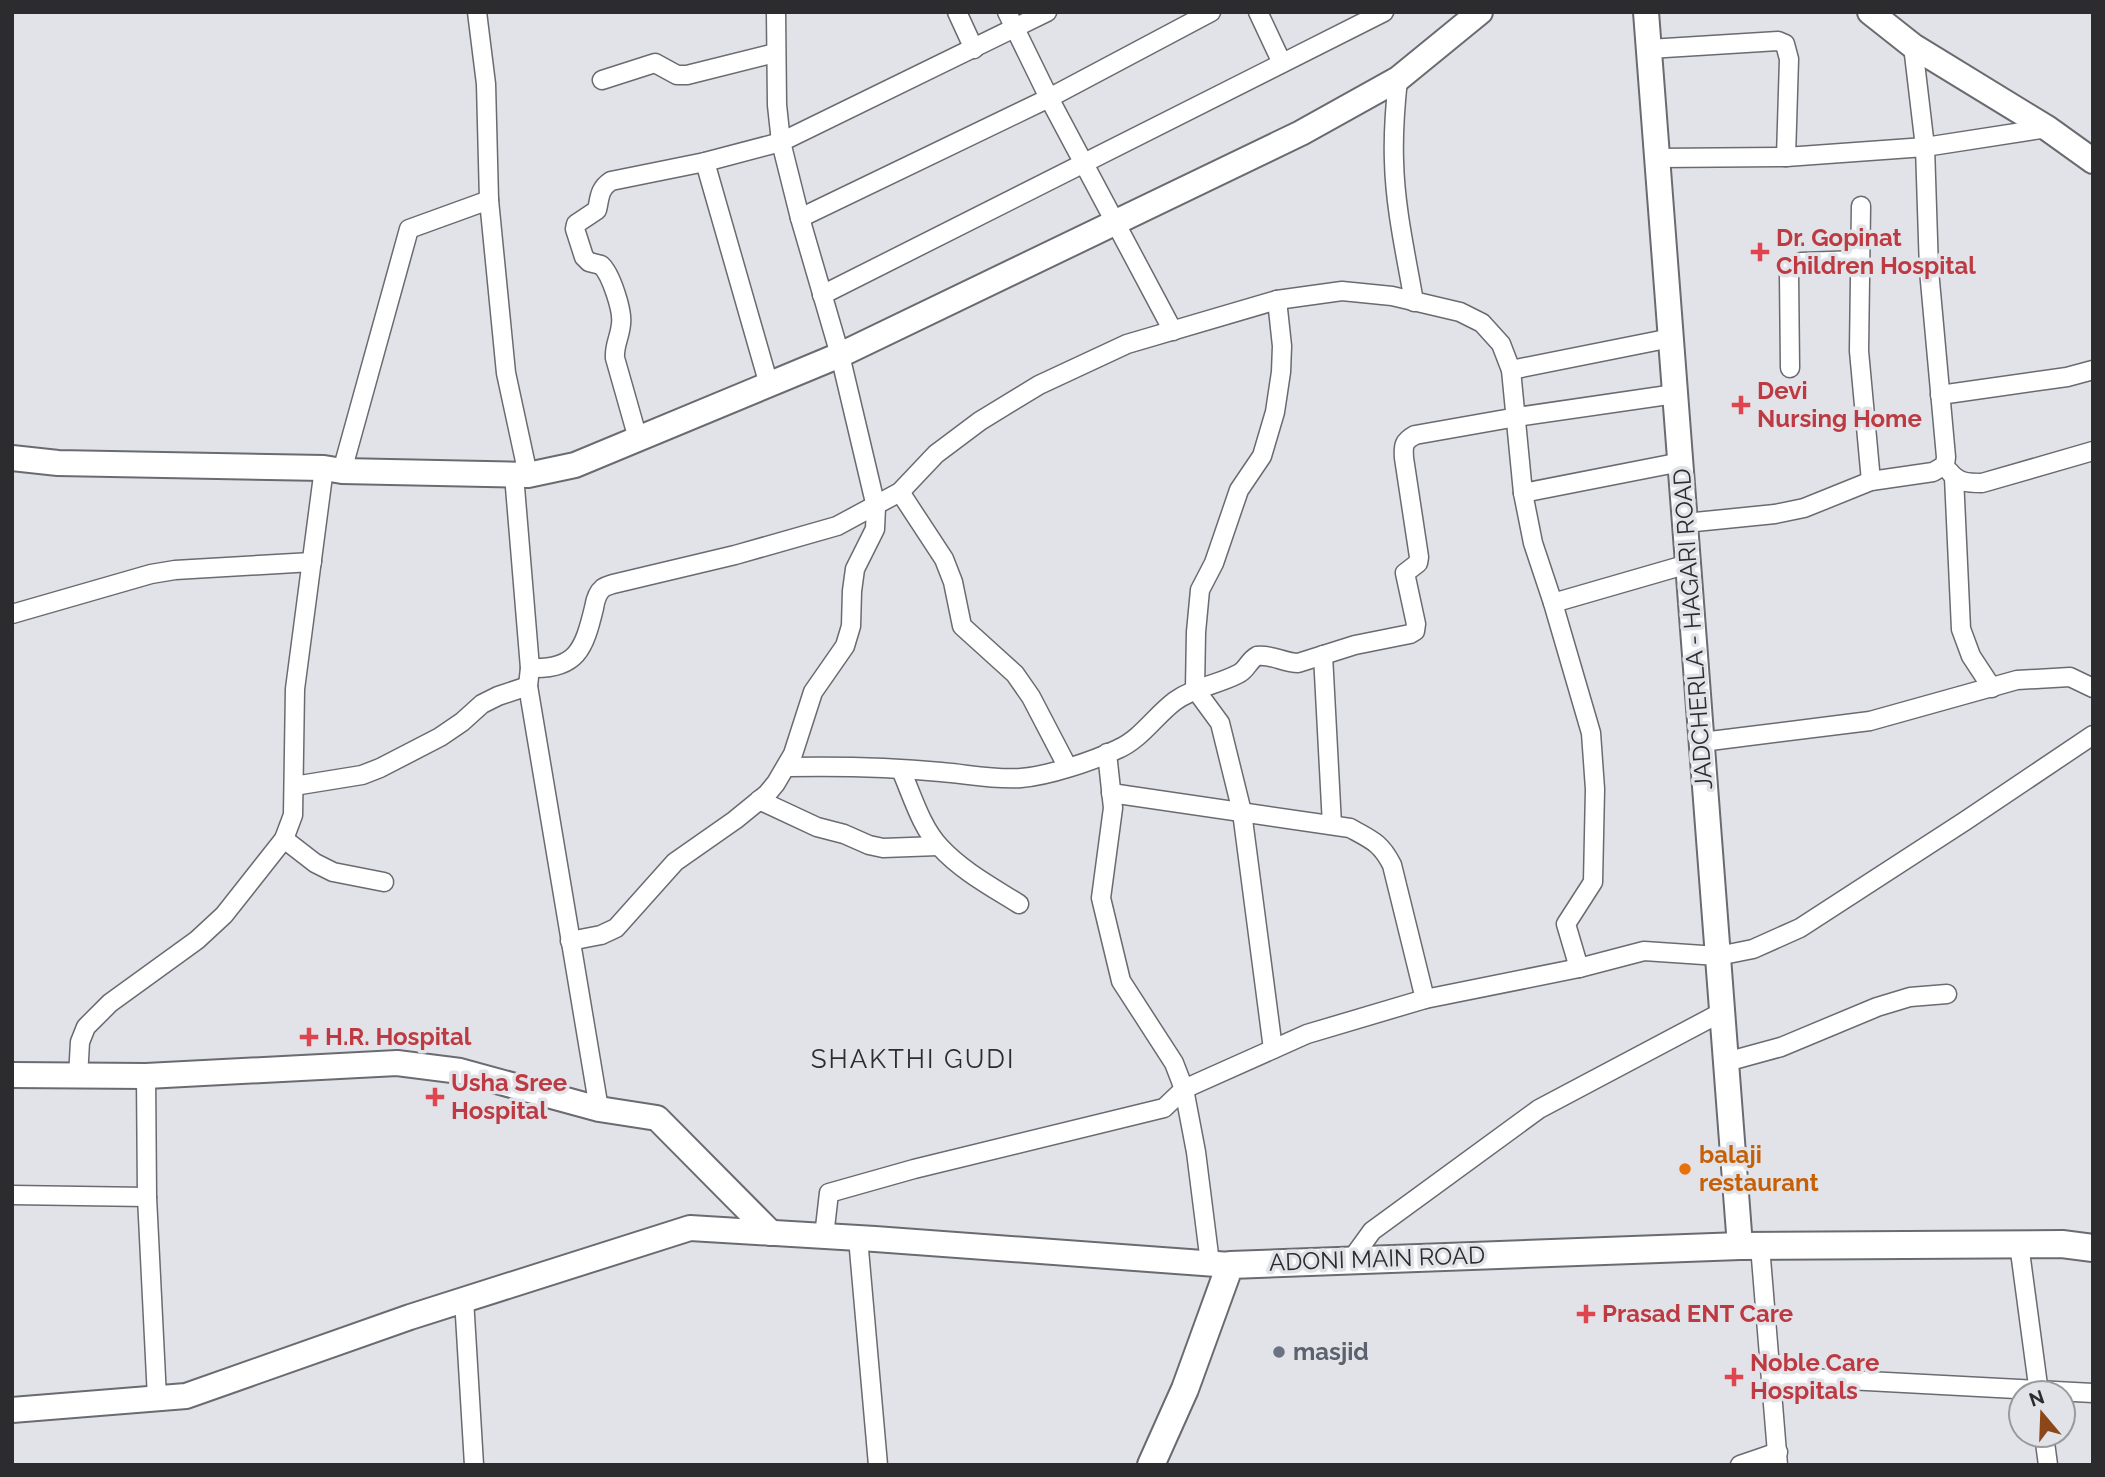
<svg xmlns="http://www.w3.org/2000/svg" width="2105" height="1477" font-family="Raleway,sans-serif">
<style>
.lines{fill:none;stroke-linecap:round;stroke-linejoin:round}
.street-casing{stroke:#696b70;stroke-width:21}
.secondary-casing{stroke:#696b70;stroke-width:28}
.primary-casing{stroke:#696b70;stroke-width:30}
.street{stroke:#fff;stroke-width:18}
.secondary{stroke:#fff;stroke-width:24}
.primary{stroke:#fff;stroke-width:26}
.health-dot{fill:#e0444e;stroke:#e1e3e8;stroke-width:2.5}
.food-dot{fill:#e8710a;stroke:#e1e3e8;stroke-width:2.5}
.worship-dot{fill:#6b7280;stroke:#e1e3e8;stroke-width:2.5}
.labels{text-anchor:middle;stroke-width:7;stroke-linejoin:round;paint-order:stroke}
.health-label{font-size:24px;font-weight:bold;fill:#be3a42;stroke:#e1e3e8;text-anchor:start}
.street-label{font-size:24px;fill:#2c2c2f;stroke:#e1e3e8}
.food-label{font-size:24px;font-weight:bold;fill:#c56008;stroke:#e1e3e8;text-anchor:start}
.worship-label{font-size:24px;font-weight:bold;fill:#5b616d;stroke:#e1e3e8;text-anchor:start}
.neighbourhood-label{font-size:26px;letter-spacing:2px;fill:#2c2c2f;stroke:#e1e3e8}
</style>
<rect width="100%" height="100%" fill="#e1e3e8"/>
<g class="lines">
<defs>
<g id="street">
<path d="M477,12L486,84L489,200L506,373L528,475"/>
<path d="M957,12L974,49"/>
<path d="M1007,12L1049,98L1173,331"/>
<path d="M1258,12L1282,63"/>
<path d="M1649,49L1778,41L1785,44L1789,59L1786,157"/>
<path d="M1398,79C1395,107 1393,134 1394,161C1395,208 1406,255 1414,302"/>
<path d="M602,80L655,63L677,75H687L775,53"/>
<path d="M1657,158L1786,157L1925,147L2047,128"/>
<path d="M705,162L769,385"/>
<path d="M1861,206L1859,351L1871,481"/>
<path d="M800,218L1049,98L1211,12"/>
<path d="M822,295L1384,12"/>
<path d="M1790,368L1789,274L1791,268L1801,262L1860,260"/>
<path d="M1511,370L1671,338"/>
<path d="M1940,395L2067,377L2093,370"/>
<path d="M638,439L615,358C614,345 620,337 621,324C623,311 611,274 601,265L589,262L584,257L575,229L576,224L597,210C600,197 599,189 611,181L705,162L781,142L1047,12"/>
<path d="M342,471L409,229L489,200"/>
<path d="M1949,471C1958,483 1968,483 1982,483L2093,451"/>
<path d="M514,475L530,668L528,686L599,1109"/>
<path d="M1954,477L1961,629L1971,656L1992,688"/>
<path d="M900,492L944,559L953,582L962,626L1015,674L1031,697L1067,766"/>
<path d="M1523,493L1681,462"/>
<path d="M1685,523L1775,514L1804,508L1871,481L1933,472L1945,465L1946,457L1929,270L1925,147L1913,46"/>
<path d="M1553,603L1591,733L1595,789L1593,882L1566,924L1579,968L1644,951L1718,956L1753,949L1800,928L1965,821L2093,735"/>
<path d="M12,614L151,574L175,570L312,562"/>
<path d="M1323,655L1332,825"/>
<path d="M530,668C577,670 584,649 594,608C595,601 597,593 603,588C606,586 610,585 613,584L735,555L837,526L900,492L936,454L980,421L1039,385L1127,344L1277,300L1342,291L1392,296L1460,312L1482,323L1501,344L1511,370L1523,493L1533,543L1553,603L1688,564"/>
<path d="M1702,742L1870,721L2017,680L2070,677L2093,688"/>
<path d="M1107,753L1113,808L1101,898L1121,981L1174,1063L1184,1089L1196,1152L1210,1263"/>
<path d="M786,767C837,766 890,767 941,772C967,774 994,780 1021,778C1048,776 1093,761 1118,749C1141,739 1155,716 1175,701C1194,687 1217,685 1238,674C1247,670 1248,661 1257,656C1272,654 1284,663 1298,663L1355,645L1410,634L1415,631L1416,624L1405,573L1418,563L1419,557L1404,458C1403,445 1404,441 1415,435L1517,417L1675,394"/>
<path d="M901,770C912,795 921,827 940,847C962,871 992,887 1019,904"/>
<path d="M294,786L362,775L380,768L440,737L462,722L482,704L498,696L528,686"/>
<path d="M1111,793L1350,828C1372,840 1381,843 1392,865L1425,999"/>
<path d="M759,800L817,827L844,834L869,845L883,848L938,846"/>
<path d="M284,839L315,863L333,872L384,882"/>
<path d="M570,941L601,935L616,928L675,862L735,820L767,794L776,783L793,754L813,692L845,646L851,626L852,591L855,569L875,529L876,507L840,355L800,218L781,142L777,105L776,12"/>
<path d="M1273,1049L1242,812L1220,723L1195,689L1196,632L1200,590L1214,563L1239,490L1262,456L1275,412L1281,372L1282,346L1277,300"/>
<path d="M1726,1062L1781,1047L1877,1007L1910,997L1947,994"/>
<path d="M146,1076L147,1197L157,1398"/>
<path d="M78,1077L80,1042L86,1027L110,1003L197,940L224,915L284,839L293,815L295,689L324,468"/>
<path d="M12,1195L147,1197"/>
<path d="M824,1236L829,1193L914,1169L1164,1108L1184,1089L1307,1034L1425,999L1579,968"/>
<path d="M858,1238L878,1465"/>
<path d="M2019,1244L2039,1393"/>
<path d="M1760,1246L1778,1465"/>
<path d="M1351,1260L1372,1231L1539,1109L1722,1012"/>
<path d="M464,1299L474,1465"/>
<path d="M1772,1376L2093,1393"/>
<path d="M2044,1435L2048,1465"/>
<path d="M1740,1465L1778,1452"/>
</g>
<g id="secondary">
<path d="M1646,12L1740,1246"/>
<path d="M1870,12L1913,46L2047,128L2093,161"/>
<path d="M12,458L58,463L324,468L342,471L528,475L575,465L840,355L1301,133L1398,79L1480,12"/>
<path d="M12,1075L146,1076L397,1063L460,1071L599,1109L657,1118L771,1233"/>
<path d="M12,1410L186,1396L410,1317L690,1228L875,1239L1230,1265"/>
</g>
<path id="primary" d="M1151,1465L1185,1389L1230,1265L1740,1246L2062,1244L2093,1248"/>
</defs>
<use href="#street" class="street-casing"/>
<use href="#secondary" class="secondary-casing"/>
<use href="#primary" class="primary-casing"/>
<use href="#street" class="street"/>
<use href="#secondary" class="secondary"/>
<use href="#primary" class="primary"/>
</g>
<g class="health-dot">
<path d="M1756.5 241.5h7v7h7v7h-7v7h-7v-7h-7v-7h7z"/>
<path d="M1737.5 394.5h7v7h7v7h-7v7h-7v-7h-7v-7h7z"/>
<path d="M305.5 1026.5h7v7h7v7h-7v7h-7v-7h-7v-7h7z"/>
<path d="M431.5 1086.5h7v7h7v7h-7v7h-7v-7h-7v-7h7z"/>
<path d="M1582.5 1303.5h7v7h7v7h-7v7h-7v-7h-7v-7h7z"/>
<path d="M1730.5 1366.5h7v7h7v7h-7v7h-7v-7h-7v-7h7z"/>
</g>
<circle class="food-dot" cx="1685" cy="1169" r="7"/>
<circle class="worship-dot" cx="1279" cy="1352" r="7"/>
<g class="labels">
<g class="health-label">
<text x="1776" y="246">Dr. Gopinat<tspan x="1776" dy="28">Children Hospital</tspan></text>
<text x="1757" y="399">Devi<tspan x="1757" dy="28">Nursing Home</tspan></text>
<text x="325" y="1045">H.R. Hospital</text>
<text x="451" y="1091">Usha Sree<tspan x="451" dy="28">Hospital</tspan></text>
<text x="1602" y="1322">Prasad ENT Care</text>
<text x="1750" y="1371">Noble Care<tspan x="1750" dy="28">Hospitals</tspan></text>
</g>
<g class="street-label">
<text transform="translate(1693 629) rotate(-94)" y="8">JADCHERLA - HAGARI ROAD</text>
<text transform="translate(1377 1259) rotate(-2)" y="8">ADONI MAIN ROAD</text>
</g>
<g class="food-label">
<text x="1699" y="1163">balaji<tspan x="1699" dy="28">restaurant</tspan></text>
</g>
<g class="worship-label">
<text x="1293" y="1360">masjid</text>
</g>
<g class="neighbourhood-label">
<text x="913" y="1068">SHAKTHI GUDI</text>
</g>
</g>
<rect width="2105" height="1477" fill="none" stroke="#2c2c2f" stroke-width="28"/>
<g transform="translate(2042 1414) rotate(341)"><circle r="33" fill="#e1e3e8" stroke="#999a9e" stroke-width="2"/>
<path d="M0-5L12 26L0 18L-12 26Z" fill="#8b471a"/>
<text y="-10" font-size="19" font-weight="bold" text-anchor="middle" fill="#2c2c2f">N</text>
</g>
</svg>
